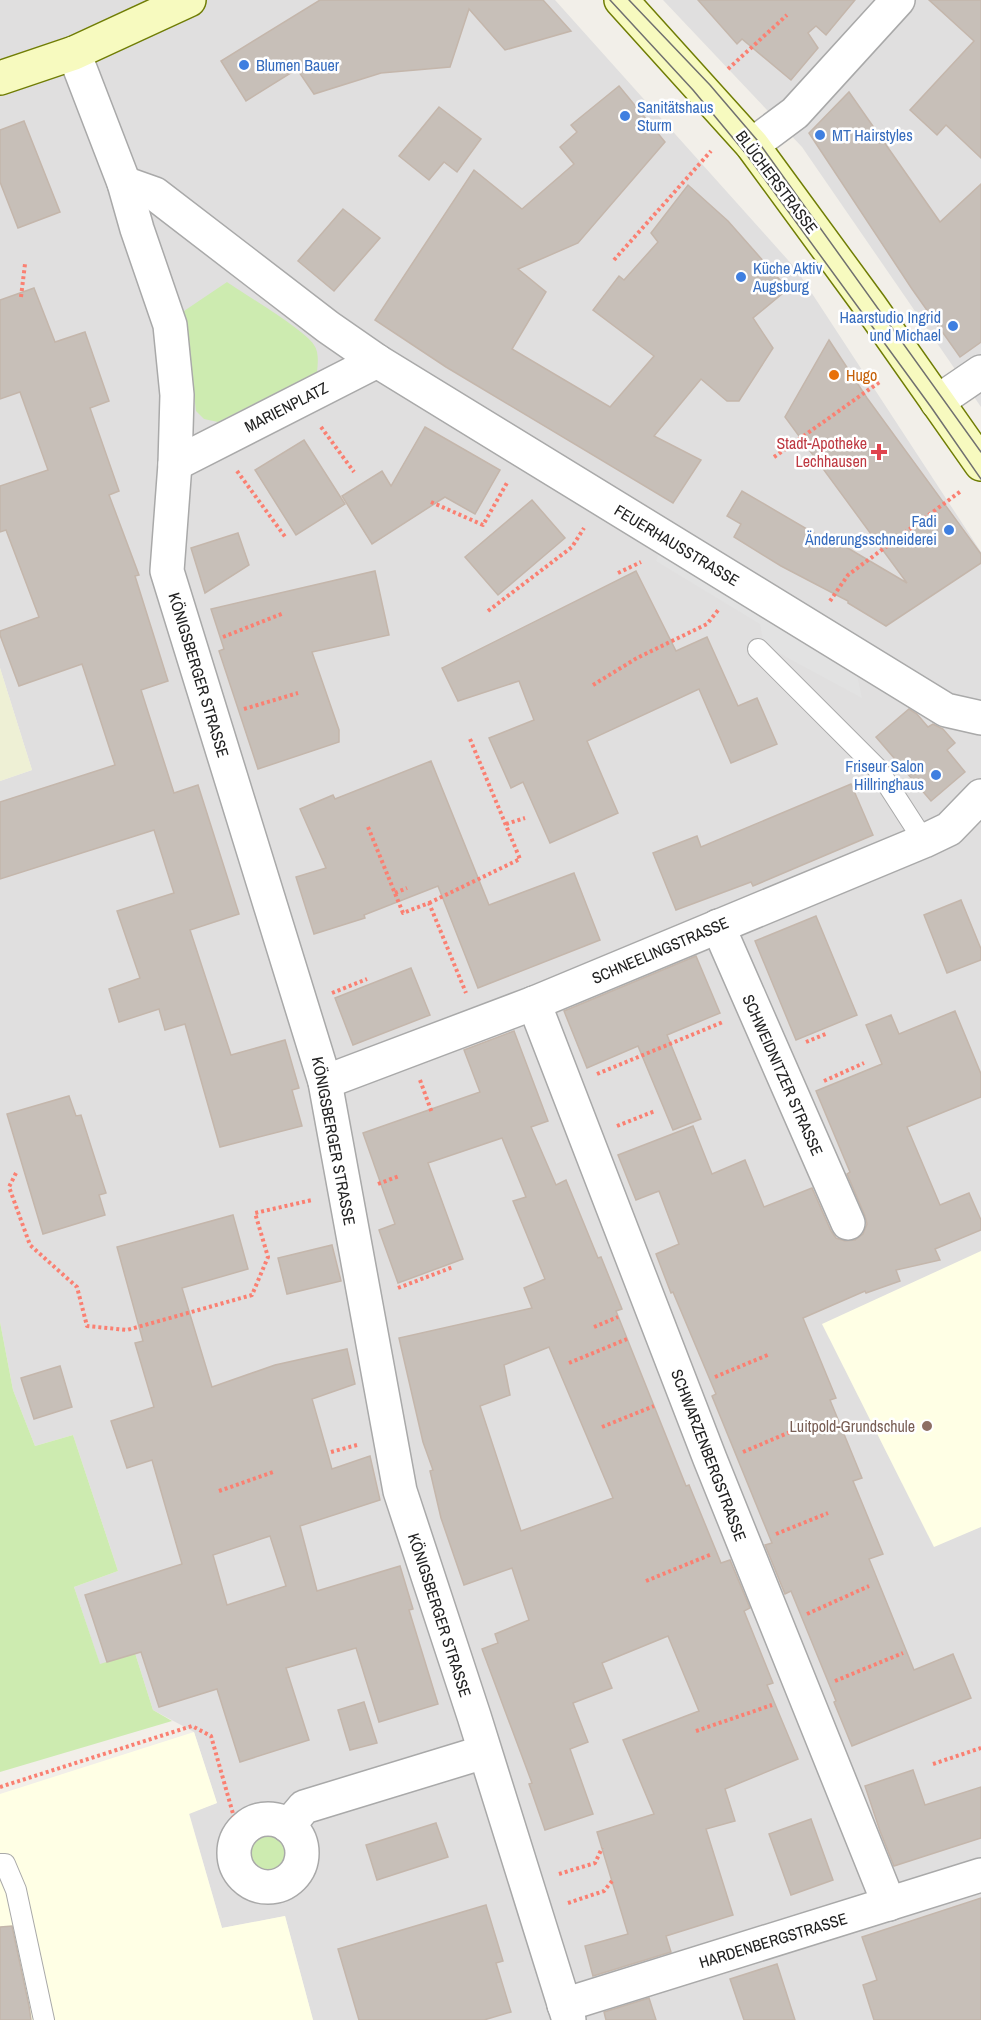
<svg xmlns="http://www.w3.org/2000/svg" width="981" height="2020" font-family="'Archivo Narrow',sans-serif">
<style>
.residential{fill:#e0dfdf}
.education{fill:#ffffe5}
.farmland{fill:#eef0d5}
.grass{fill:#cdebb0}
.parking{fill:#e2e2e2}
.building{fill:#c7bfb8;stroke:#c4b6ab;stroke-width:1.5;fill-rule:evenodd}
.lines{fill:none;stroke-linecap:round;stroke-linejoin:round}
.lane-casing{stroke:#a9a9a9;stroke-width:22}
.street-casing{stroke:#a9a9a9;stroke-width:36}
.secondary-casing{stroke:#707d05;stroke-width:36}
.path{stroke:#fa8072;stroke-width:4;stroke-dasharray:3 3;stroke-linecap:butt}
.lane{stroke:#fff;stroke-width:20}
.street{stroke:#fff;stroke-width:33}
.secondary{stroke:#f7fabf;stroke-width:33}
.tram{stroke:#707070;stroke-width:1.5}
.shop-dot{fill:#3f7fe0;stroke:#fff;stroke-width:2}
.food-dot{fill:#e8710a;stroke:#fff;stroke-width:2}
.health-dot{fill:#e0444e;stroke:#fff;stroke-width:2}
.education-dot{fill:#8d6e63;stroke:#fff;stroke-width:2}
.labels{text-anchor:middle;stroke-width:5;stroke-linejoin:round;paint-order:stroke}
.shop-label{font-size:16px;fill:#366cbe;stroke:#fff;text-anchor:start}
.street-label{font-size:16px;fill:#222;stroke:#fff}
.food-label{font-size:16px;fill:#c56008;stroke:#fff;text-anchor:start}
.health-label{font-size:16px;fill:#be3a42;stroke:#fff;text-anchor:end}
.education-label{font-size:16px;fill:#785e54;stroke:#fff;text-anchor:end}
</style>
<rect width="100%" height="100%" fill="#f2efe9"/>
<g class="residential">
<path d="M0,0H555L796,269L981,552V2020H313L285,1916L222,1928L189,1813L217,1803L194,1732L153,1710L135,1653L100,1665L74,1587L118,1571L73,1435L35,1446L13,1390L0,1322V781L32,770L0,668Z"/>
<path d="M663,0H981V407L802,147Z"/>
</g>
<g class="education">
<path d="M981,1251V1527L934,1547L822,1324Z"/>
<path d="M194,1732L217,1803L189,1814L222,1928L285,1916L313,2020H0V1794Z"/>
</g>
<path class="farmland" d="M0,668L32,770L0,781Z"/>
<g class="grass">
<path d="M227,282C244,294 305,330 314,345C319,352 318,363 317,372L218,422L204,419L196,411L184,311Z"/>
<path d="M0,1322L13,1390L35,1446L73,1435L118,1571L74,1587L100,1664L135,1653L153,1710L172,1721L0,1772Z"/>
<circle cx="268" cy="1853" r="19"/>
</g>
<path class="parking" d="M660,550L855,666L862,698L764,645L760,624L656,561Z"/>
<g class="building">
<path d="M320,0H543L571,31L505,50L469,9L450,67L381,73L314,94L297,69L246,101L221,61Z"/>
<path d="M698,0H855L826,35L816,26L808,33L818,48L791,80L742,39L737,44Z"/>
<path d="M929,0H981V158L946,125L937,135L910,110L974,41Z"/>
<path d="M619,86L665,142L578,243L518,269L546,292L512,349L610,407L654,356L593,310L619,276L624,280L658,242L651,233L688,185L728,221L788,289L753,318L773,348L739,401H727L701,379L654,436L701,460L673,503L446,367L375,320L474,170L522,209L574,164L560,147L577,132L571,125Z"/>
<path d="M849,92L940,222L981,184V342L960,357L912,289L809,133Z"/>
<path d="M439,107L481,139L457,172L444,162L429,180L399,156Z"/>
<path d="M24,121L60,212L18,228L0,182V130Z"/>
<path d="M343,209L380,238L334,291L298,261Z"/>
<path d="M34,288L55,342L85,332L109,401L90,408L119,491L109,495L139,575L135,576L168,681L141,690L174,793L198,785L239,914L190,930L231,1055L285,1040L299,1088L292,1090L302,1126L220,1147L185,1024L165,1030L159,1009L119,1022L109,989L140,978L117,911L174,893L154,830L0,879V802L115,765L82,664L19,686L0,635V631L39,617L6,530L0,532V486L48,470L20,392L0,399V300Z"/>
<path d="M829,340L867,398L981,554V563L886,626L848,603V601L781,566L734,537L741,524L727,516L742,491L829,542L824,534L907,583L785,417Z"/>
<path d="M425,427L500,470L475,514L445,497L372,544L342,496L382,471L391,486Z"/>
<path d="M304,440L345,504L296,535L255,470Z"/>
<path d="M532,500L565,538L498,595L465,557Z"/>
<path d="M238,533L249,565L205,593L191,548Z"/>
<path d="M375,571L389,635L312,652L339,730V742L258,769L219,651L224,649L211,609Z"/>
<path d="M636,571L676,651L707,637L738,706L757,698L777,744L731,763L699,689L587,741L618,813L550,843L523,782L511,788L489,738L534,720L519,681L458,701L442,668Z"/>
<path d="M909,709L917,714L928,727L933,724L943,729L955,743L947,750L965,772L931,801L876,737Z"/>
<path d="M431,761L489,905L574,873L600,940L478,988L438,886L364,915L365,918L314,934L296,877L326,868L300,809L333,795L335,799Z"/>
<path d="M851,784L873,835L753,886L751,882L676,910L653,853L697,836L701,847Z"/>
<path d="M961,900L981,949V960L947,973L924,915Z"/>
<path d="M816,916L857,1015L796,1040L755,941Z"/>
<path d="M696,956L720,1013L667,1035L701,1119L673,1130L638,1046L587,1068L564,1011Z"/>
<path d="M411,968L430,1015L353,1045L335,998Z"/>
<path d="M955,1011L981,1074V1097L907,1127L940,1205L969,1193L981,1220V1230L935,1249L940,1260L896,1270L900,1281L866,1293L865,1291L803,1318L836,1398L830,1400L862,1478L853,1481L883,1554L869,1559L914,1670L953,1654L971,1698L852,1746L834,1702L836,1701L791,1591L785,1594L765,1545L772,1543L712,1396L716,1394L673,1292L671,1293L656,1254L679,1244L659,1191L636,1200L618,1155L693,1126L712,1174L745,1160L764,1207L812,1188L831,1231L836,1238L845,1241L855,1240L863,1234L867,1224L865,1216L847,1174L850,1172L816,1091L882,1064L866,1025L891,1015L899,1034Z"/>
<path d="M514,1031L548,1121L531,1127L556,1185L566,1180L598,1258L601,1257L622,1309L616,1311L686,1486L689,1485L721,1563L730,1560L750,1608L744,1611L773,1683L767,1685L798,1759L725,1789L735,1821L706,1829L733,1915L666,1936L671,1952L593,1976L585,1946L628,1934L597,1832L654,1814L623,1740L699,1711L668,1636L602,1663L612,1688L573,1703L588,1742L570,1749L593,1814L545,1830L529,1784L532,1783L482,1649L498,1643L495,1634L529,1620L512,1568L464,1585L441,1518L430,1471L433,1470L423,1442L399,1338L532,1308L524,1288L545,1279L513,1201L526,1197L502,1138L428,1163L463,1259L398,1283L379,1230L395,1224L363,1133L480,1092L464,1050ZM549,1347L613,1498L521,1531L480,1406L510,1395L504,1365Z"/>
<path d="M69,1096L76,1116L81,1115L96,1162L106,1193L99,1195L105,1215L43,1234L7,1114Z"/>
<path d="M233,1215L248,1269L182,1288L212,1387L275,1365L347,1349L355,1384L312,1399L332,1469L370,1456L380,1500L300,1526L317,1591L400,1566L413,1609L409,1610L438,1704L379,1722L356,1648L286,1668L309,1740L240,1762L217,1689L159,1707L141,1652L107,1662L85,1595L182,1564L152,1460L127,1468L111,1421L154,1407L135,1343L143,1341L117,1247ZM270,1536L286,1586L227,1605L213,1555Z"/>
<path d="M332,1245L341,1281L287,1294L278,1258Z"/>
<path d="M60,1366L72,1407L34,1419L21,1378Z"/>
<path d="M364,1702L377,1743L350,1750L338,1710Z"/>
<path d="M913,1770L925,1805L981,1787V1838L894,1866L880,1831L865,1786Z"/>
<path d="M811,1819L833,1880L791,1895L769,1834Z"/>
<path d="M436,1823L448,1857L377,1880L366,1845Z"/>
<path d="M981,1898V2020H874L863,1985L877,1980L862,1937Z"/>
<path d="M486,1905L503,1961L496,1963L511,2012L484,2020H359L338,1949Z"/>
<path d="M12,1926L29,2006L31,2020H0V1927Z"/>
<path d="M777,1964L795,2020H744L730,1979Z"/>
<path d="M649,1998L656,2020H606L604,2012Z"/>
</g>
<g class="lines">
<defs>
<g id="lane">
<path d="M758,649L877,768L924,841"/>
<path d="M0,1864H5L16,1890L44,2020"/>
</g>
<g id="street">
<path d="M74,53L124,183L137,229L170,325L177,395L175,464L167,571L325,1082L400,1491L474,1716L569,2020"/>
<path d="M752,145L795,113L898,0"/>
<path d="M124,183L155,194L328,327L377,361L946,710L981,718"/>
<path d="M937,402L981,372"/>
<path d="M175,464L377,361"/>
<path d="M718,926L848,1223"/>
<path d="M534,1003L710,1459L889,1904"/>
<path d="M325,1082L534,1003L924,841L949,829L981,796"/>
<circle cx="268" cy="1853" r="34"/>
<path d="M288,1826L304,1807L484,1752"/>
<path d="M564,2005L981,1875"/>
</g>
<g id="secondary">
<path d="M621,0L752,145L870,306L981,464"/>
<path d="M0,78L74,53L189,0"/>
</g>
</defs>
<use href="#lane" class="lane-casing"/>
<use href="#street" class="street-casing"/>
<use href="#secondary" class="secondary-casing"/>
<g class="path">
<path d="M728,69L787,15"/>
<path d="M614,260L711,151"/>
<path d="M21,297L25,264"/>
<path d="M321,427L354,472"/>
<path d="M774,457L881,381"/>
<path d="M237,471L286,538"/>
<path d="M431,502L483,525L508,481"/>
<path d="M618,573L641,562"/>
<path d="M830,601L848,575L961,491"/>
<path d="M488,611L572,547L584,528"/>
<path d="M223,637L284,613"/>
<path d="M593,685L637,658L707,624L719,609"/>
<path d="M244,709L298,693"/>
<path d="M506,824L525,818"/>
<path d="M368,827L403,913L429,903L466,993"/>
<path d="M395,893L407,888"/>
<path d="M429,903L520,859L470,739"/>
<path d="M332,993L367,979"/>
<path d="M806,1042L828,1033"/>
<path d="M597,1074L723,1022"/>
<path d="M420,1080L432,1113"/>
<path d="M824,1081L864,1063"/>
<path d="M617,1126L655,1111"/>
<path d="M16,1173L9,1187L30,1245L77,1287L87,1326L127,1330L252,1295L268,1257L255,1213L312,1200"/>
<path d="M378,1184L399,1176"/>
<path d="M398,1288L453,1267"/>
<path d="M594,1327L618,1317"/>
<path d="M569,1363L627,1339"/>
<path d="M715,1377L770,1354"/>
<path d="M602,1427L654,1406"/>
<path d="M331,1452L357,1445"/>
<path d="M743,1452L809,1424"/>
<path d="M219,1491L273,1472"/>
<path d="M776,1534L828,1513"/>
<path d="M646,1581L712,1554"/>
<path d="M807,1614L869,1586"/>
<path d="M835,1681L903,1653"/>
<path d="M696,1731L772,1705"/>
<path d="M933,1764L981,1748"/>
<path d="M0,1787L192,1726L211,1736L239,1835"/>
<path d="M559,1874L595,1863L602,1848"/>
<path d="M568,1903L604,1891L612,1881"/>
</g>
<use href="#lane" class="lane"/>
<use href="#street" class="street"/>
<use href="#secondary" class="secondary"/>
<g class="tram">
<path d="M610,0L693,90L747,155L931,407L981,479"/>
<path d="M629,0L710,85L757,140L981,452"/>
</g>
</g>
<g class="shop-dot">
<circle cx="244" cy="65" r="6"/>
<circle cx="625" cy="116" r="6"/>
<circle cx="820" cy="135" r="6"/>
<circle cx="741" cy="277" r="6"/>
<circle cx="953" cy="326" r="6"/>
<circle cx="949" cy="530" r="6"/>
<circle cx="936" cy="775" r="6"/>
</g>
<circle class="food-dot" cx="834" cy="375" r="6"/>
<path class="health-dot" d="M876 443h6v6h6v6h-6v6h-6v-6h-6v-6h6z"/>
<circle class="education-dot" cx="927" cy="1426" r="6"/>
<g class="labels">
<g class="shop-label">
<text x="256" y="71">Blumen Bauer</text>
<text x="637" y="113">Sanitätshaus<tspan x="637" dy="18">Sturm</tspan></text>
<text x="832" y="141">MT Hairstyles</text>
<text x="753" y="274">Küche Aktiv<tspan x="753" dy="18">Augsburg</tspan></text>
<text x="941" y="323" text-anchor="end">Haarstudio Ingrid<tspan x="941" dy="18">und Michael</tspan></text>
<text x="937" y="527" text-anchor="end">Fadi<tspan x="937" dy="18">Änderungsschneiderei</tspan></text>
<text x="924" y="772" text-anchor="end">Friseur Salon<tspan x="924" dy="18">Hillringhaus</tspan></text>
</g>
<g class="street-label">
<text transform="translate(777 182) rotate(53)" y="6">BLÜCHERSTRASSE</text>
<text transform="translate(286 407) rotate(-27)" y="6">MARIENPLATZ</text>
<text transform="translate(677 545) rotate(31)" y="6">FEUERHAUSSTRASSE</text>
<text transform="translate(199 675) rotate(73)" y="6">KÖNIGSBERGER STRASSE</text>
<text transform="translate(660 950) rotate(-23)" y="6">SCHNEELINGSTRASSE</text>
<text transform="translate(783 1075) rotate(66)" y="6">SCHWEIDNITZER STRASSE</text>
<text transform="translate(334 1141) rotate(79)" y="6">KÖNIGSBERGER STRASSE</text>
<text transform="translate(709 1455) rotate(69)" y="6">SCHWARZENBERGSTRASSE</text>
<text transform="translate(440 1615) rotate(72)" y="6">KÖNIGSBERGER STRASSE</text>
<text transform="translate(773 1940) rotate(-17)" y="6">HARDENBERGSTRASSE</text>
</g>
<g class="food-label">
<text x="846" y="381">Hugo</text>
</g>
<g class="health-label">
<text x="867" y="449">Stadt-Apotheke<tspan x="867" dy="18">Lechhausen</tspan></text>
</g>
<g class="education-label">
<text x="915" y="1432">Luitpold-Grundschule</text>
</g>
</g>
</svg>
